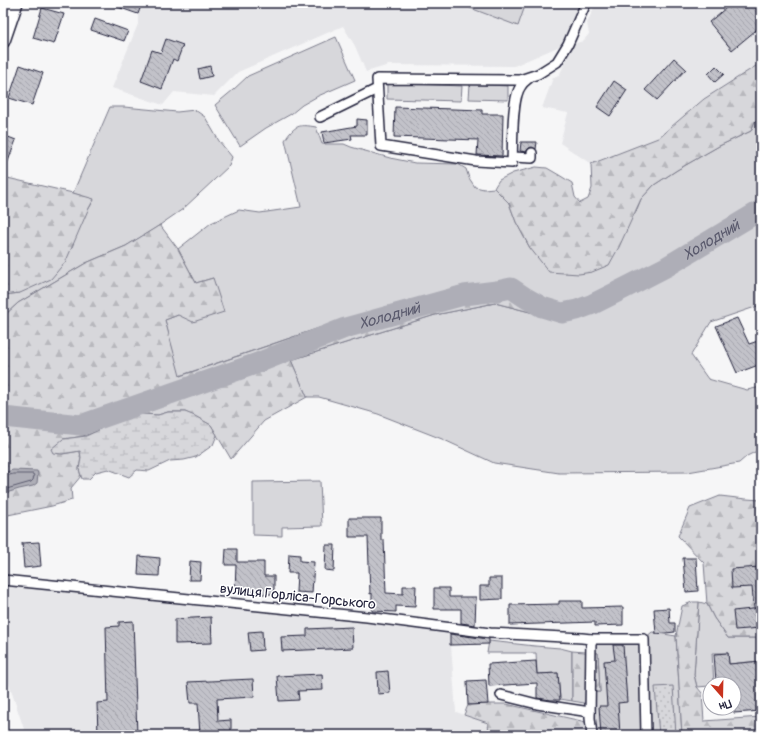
<svg xmlns="http://www.w3.org/2000/svg" width="764" height="738" font-family="Pangolin,sans-serif">
<style>
.built{fill:#e6e6e9}
.green{fill:#d7d7db;stroke:#7c7c8b}
.forest{fill:url(#forest-firs);stroke:#7c7c8b}
.wetland{fill:url(#wetland-marsh);stroke:#7c7c8b}
.park{fill:url(#park-dots);stroke:#7c7c8b}
.water{fill:#aeaeb7;stroke:#767685}
.lines{fill:none;stroke-linecap:round;stroke-linejoin:round}
.shore{stroke:#5a5a6d;stroke-width:1}
.river{stroke:#aeaeb7;stroke-width:21}
.building{fill:url(#building-back-hatch);stroke:#22223b}
.street-casing{stroke:#22223b;stroke-width:12}
.secondary-casing{stroke:#22223b;stroke-width:16}
.street{stroke:#fff;stroke-width:9}
.secondary{stroke:#fff;stroke-width:13}
.labels{text-anchor:middle;stroke-width:3;stroke-linejoin:round;paint-order:stroke}
.street-label{font-size:14px;fill:#22223b;stroke:#fff}
.water-label{font-size:15px;font-style:italic;fill:#5a5a6d;stroke:#fff}
</style>
<defs>
<pattern id="forest-firs" width="22" height="20" patternUnits="userSpaceOnUse"><rect width="22" height="20" fill="#d7d7db"/><path d="M5 1l3.5 6h-7zM16 11l3.5 6h-7z" fill="#b8b8bd"/></pattern>
<pattern id="wetland-marsh" width="20" height="14" patternUnits="userSpaceOnUse"><rect width="20" height="14" fill="#d7d7db"/><path d="M1 5h8M5 5V1M11 12h8M15 12V8" fill="none" stroke="#b8b8bd"/></pattern>
<pattern id="park-dots" width="8" height="8" patternUnits="userSpaceOnUse"><rect width="8" height="8" fill="#d7d7db"/><path d="M2 2h.1M6 6h.1" fill="none" stroke="#b8b8bd" stroke-width="1.8" stroke-linecap="round"/></pattern>
<pattern id="building-back-hatch" width="6" height="6" patternUnits="userSpaceOnUse"><rect width="6" height="6" fill="#c2c2c9"/><path d="M-1 5l2 2M0 0l6 6M5-1l2 2" fill="none" stroke="#a6a6ae"/></pattern>
</defs>
<rect width="100%" height="100%" fill="#f6f6f7"/>
<filter id="ink" filterUnits="userSpaceOnUse"><feTurbulence type="fractalNoise" baseFrequency=".025" numOctaves="2"/><feDisplacementMap in="SourceGraphic" scale="8" xChannelSelector="R" yChannelSelector="G"/><feConvolveMatrix kernelMatrix="1 2 1 2 8 2 1 2 1" color-interpolation-filters="sRGB"/></filter>
<g filter="url(#ink)">
<g class="built">
<path d="M142,3H580L560,46L514,66L389,65L366,72L355,46L343,26L238,72L214,96L174,92L163,105L112,88L138,24V14Z"/>
<path d="M596,3H761V58L759,64L704,99L658,138L591,164L560,143L568,113L542,108L553,78L559,76L573,44L583,41L589,34L587,23Z"/>
<path d="M3,582L450,632L456,712L488,723L489,735H26L3,666Z"/>
</g>
<g class="green">
<path d="M457,3H526L518,26Z"/>
<path d="M336,37L355,80L318,96L302,105L291,114L266,128L240,146L215,105L233,90L248,76Z"/>
<path d="M387,83L462,86L461,101L387,99Z"/>
<path d="M470,84L508,86V100L469,99Z"/>
<path d="M110,107H124L177,112L195,110L205,117L219,141L232,157L229,166L183,209L154,229L126,246L86,263L18,303L3,317V295L20,293L88,210L94,200L73,193Z"/>
<path d="M761,118V305L711,322L691,355L708,379L747,390L761,387V449L747,456L739,463L688,472L559,473L494,463L442,439L378,414L319,397H307L291,360L435,315L495,303L530,312L574,320L619,292L577,310L562,313L497,291L464,295L345,328L331,334L328,325L179,376L165,320L178,315L213,278L196,283L178,249L211,223L239,210L260,213L301,207L285,140C295,125 299,124 316,127L322,144H344L351,147L390,158L415,163L458,164L466,169L469,178L475,187L484,189L494,188L509,203L516,222L530,248L635,214L641,199L654,185L677,170L719,146L751,131L755,121Z"/>
<path d="M320,481L322,526L282,527V536L253,535V482Z"/>
<path d="M699,602L707,604L714,618L728,638H761V661L729,664L728,653H712L714,684H710V686L697,687L694,675Z"/>
<path d="M652,632L676,636L682,735H592L590,692H600L598,653H590L591,639H644Z"/>
<path d="M489,641L535,646L560,648L572,651V701L560,699L558,673L537,674L536,653H487Z"/>
</g>
<g class="forest">
<path d="M761,58V118L755,121L751,131L719,146L677,170L654,185L641,199L619,247L609,265L592,272L579,274L549,272L530,248L516,222L509,203L494,188L499,180L513,173L536,167L547,168L559,175L572,183L575,197L580,203L588,199L592,188L591,164L658,138L704,99L759,64Z"/>
<path d="M3,177L73,193L94,199L88,210L66,261L51,279L20,293L3,295Z"/>
<path d="M160,225L178,249L196,283L213,278L224,312L193,322L178,315L165,320L180,376L328,325L331,333L345,328L464,295L511,288L542,307L562,313L577,310L623,289L574,320L530,312L495,303L435,315L291,360L307,397L264,421L231,459L211,425L185,412H168L158,415H150L105,425C93,436 78,437 63,439L62,454L80,451L81,458L79,469L81,476L71,488L72,500L52,506L3,516V317L18,303L86,263L126,246Z"/>
<path d="M720,496L746,499L761,500V638H728L714,618L707,604L704,563L678,536L690,508Z"/>
<path d="M692,602H699L694,675L697,687L702,693L704,721L761,717V735H682L676,636L682,606Z"/>
<path d="M572,651L598,653L600,692H590V704L572,701Z"/>
<path d="M488,704H506L586,722V735H489L488,723L464,715L468,705Z"/>
</g>
<path class="wetland" d="M168,412H185L195,416L211,425L217,435L213,445L196,457L184,460L170,461L149,471L137,470L129,477L108,469L96,472L89,479H82L79,469L81,458L80,451L62,454L53,453L51,449L63,439L86,436L99,430L105,425L120,418L142,414L158,415Z"/>
<path class="park" d="M673,686L676,735H659L655,687Z"/>
<path class="water" d="M13,470L37,471L38,474L37,483L33,486L19,489L3,494V473Z"/>
<g class="lines">
<path class="shore" d="M3,477L13,474H33L34,476L33,480L31,482L3,490"/>
<path class="river" id="s1" d="M3,417L81,425L255,364L345,328L464,295L497,291L511,288L526,298L542,307L562,313L577,310L593,304L623,289L666,267L761,210"/>
</g>
<g class="building">
<path d="M109,3H142L138,14L109,4Z"/>
<path d="M732,3H761V26L732,50L709,22Z"/>
<path d="M42,8L64,14L54,44L33,38Z"/>
<path d="M95,19L128,31L124,41L91,30Z"/>
<path d="M166,39L183,45L177,61L173,59L162,89L141,81L152,50L161,53Z"/>
<path d="M674,58L686,69L657,100L645,90Z"/>
<path d="M20,65L43,73L32,105L9,98Z"/>
<path d="M210,66L212,76L200,79L198,69Z"/>
<path d="M716,66L724,74L715,82L708,74Z"/>
<path d="M614,81L627,90L610,116L597,107Z"/>
<path d="M395,107L482,110V114H503L502,156L477,155L478,140L394,137Z"/>
<path d="M357,119L367,120V135H351L352,139L324,143L322,132L357,126Z"/>
<path d="M3,135L16,140L4,172H3Z"/>
<path d="M521,142H537L536,149L532,147L529,148L526,152L520,151Z"/>
<path d="M737,318L749,344L761,340V364L737,373L716,326Z"/>
<path d="M349,518H381V540H384L386,593L403,594V586H416L415,607L396,606V612L372,611V593L370,594L368,537H349Z"/>
<path d="M39,542L41,566L24,568L22,543Z"/>
<path d="M326,545H335L334,571L325,570Z"/>
<path d="M226,549H237V562H264V576H274V594H262V591H235L236,565H225Z"/>
<path d="M289,554L300,555V561L314,562L312,593L296,592L297,573H288Z"/>
<path d="M139,556L160,558L159,576L138,575Z"/>
<path d="M683,558H696L698,591L686,592Z"/>
<path d="M190,561L201,562L200,580H189Z"/>
<path d="M761,567V608H754L752,587L732,588L731,569Z"/>
<path d="M489,578H502V599L480,600V586H489Z"/>
<path d="M434,588H449V597H476L475,625L461,623V609H434Z"/>
<path d="M559,601H582V608L623,607V625L595,626V622L510,625V605L559,604Z"/>
<path d="M669,608L670,623H675V632L656,634L654,609Z"/>
<path d="M761,608V628L735,630L733,611Z"/>
<path d="M211,617L212,643L175,644V619Z"/>
<path d="M133,621L137,735H98L97,703L108,702L106,627L119,626V622Z"/>
<path d="M352,627L353,648L282,651L281,637L307,636V629Z"/>
<path d="M262,631L263,650L250,651L248,632Z"/>
<path d="M450,634L489,639V644L450,645Z"/>
<path d="M613,645H623L627,702L618,703L620,735H601L599,706H607L604,661L615,660Z"/>
<path d="M728,653L729,664L761,661V711L734,713V681L716,682L714,654Z"/>
<path d="M536,661L537,674L558,673L560,700H551L537,698V683L489,686L488,664Z"/>
<path d="M388,671L390,693L378,694L377,672Z"/>
<path d="M322,674L323,690L298,691L299,700L279,701L277,676Z"/>
<path d="M253,679L254,697L217,699L218,721L231,720V735H200L198,703H190L188,682Z"/>
<path d="M486,680L488,704L468,705L467,681Z"/>
</g>
<g class="lines">
<defs>
<g id="street">
<path d="M530,77C527,80 523,82 521,86C511,98 513,146 512,163L476,161L381,146L377,79L520,80L538,74L557,62L568,44L586,3"/>
<path d="M320,117L377,89"/>
<path d="M513,157L532,158V153"/>
<path d="M3,580L367,617L490,633L582,638L591,639H644L646,735"/>
<path d="M591,639L590,718L592,735"/>
<path d="M501,695L537,704L590,712"/>
</g>
<path id="secondary" d="M3,41L16,3"/>
</defs>
<use href="#street" class="street-casing"/>
<use href="#secondary" class="secondary-casing"/>
<use href="#street" class="street"/>
<use href="#secondary" class="secondary"/>
</g>
</g>
<g class="labels">
<g class="street-label">
<text transform="translate(298 596) rotate(6)" y="5">вулиця Горліса-Горського</text>
</g>
<g class="water-label">
<text dy="5" stroke="none"><textPath href="#s1" startOffset="755">Холодний</textPath></text>
<text dy="5" stroke="none"><textPath href="#s1" startOffset="406">Холодний</textPath></text>
</g>
</g>
<rect width="764" height="738" fill="none" stroke="#fff" stroke-width="16"/>
<rect x="8" y="8" width="748" height="722" fill="none" stroke="#22223b" stroke-width="1.5" filter="url(#ink)"/>
<g transform="translate(722 696) rotate(160)"><circle r="19" fill="#ffffff" stroke="#a7a7b1"/>
<path d="M0-3L7 15L0 10L-7 15Z" fill="#c8321e"/>
<text y="-6" font-size="11" font-weight="bold" text-anchor="middle" fill="#22223b">Пн</text>
</g>
</svg>
